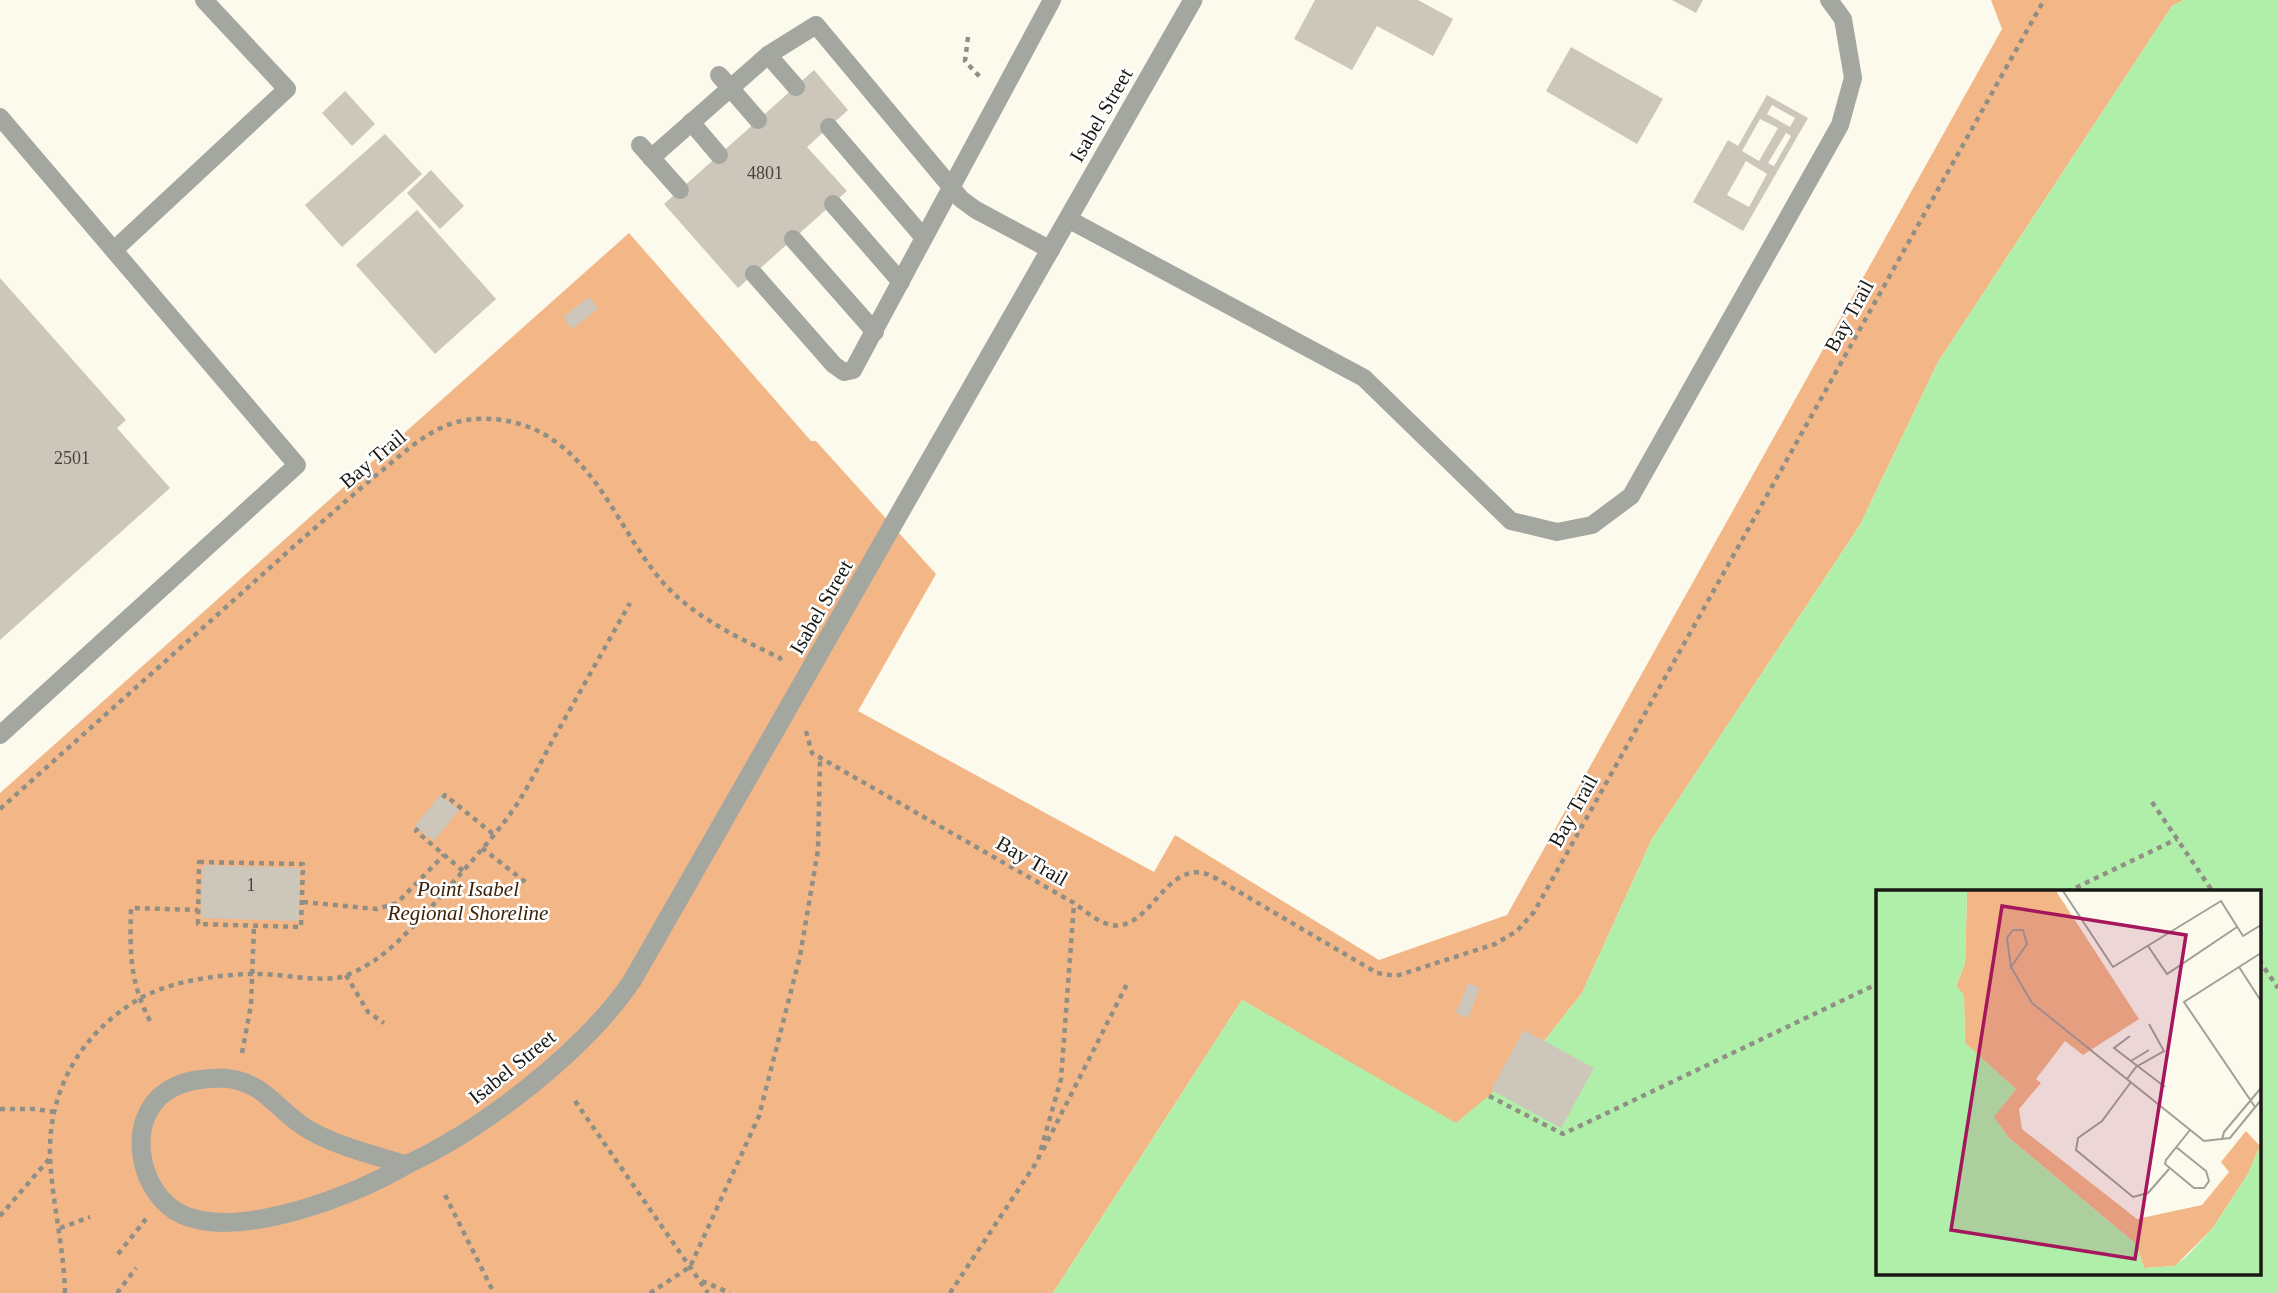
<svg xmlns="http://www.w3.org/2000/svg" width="2278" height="1293" font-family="'Times New Roman',serif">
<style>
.green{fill:#f3b787}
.water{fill:#b0efa9;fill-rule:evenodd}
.building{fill:#cdc6bb;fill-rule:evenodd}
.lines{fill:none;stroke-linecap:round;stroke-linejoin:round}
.path{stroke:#908f85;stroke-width:4.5;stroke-dasharray:5 5;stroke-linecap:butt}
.service{stroke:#a4a6a0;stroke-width:18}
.minor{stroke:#a4a6a0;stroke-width:19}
.labels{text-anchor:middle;stroke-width:5;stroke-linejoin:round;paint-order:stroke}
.number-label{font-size:18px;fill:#46443e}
.street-label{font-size:21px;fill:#191914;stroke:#fff}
.park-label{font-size:21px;font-style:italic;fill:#3e2207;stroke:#fff}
.inset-road{fill:none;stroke:#a1a096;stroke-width:2}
.view{fill:#a4175c;fill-opacity:0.15;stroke:#a4175c;stroke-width:3.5}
.inset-edge{fill:none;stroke:#191914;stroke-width:3.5}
</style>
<rect width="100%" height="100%" fill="#fbfaec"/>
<path class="green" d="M1991,0H2184L2172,6L1938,362L1860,525L1652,839L1582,993L1545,1040L1534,1058L1456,1124L1242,1000L1053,1293H0V793L629,233L811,441H816L936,574L858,711L1154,872L1175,835L1379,960L1507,915L2002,29Z"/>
<path class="water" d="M2184,0H2278V1293H1053L1242,1000L1456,1123L1534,1058L1545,1040L1582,993L1652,839L1860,525L1938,362L2172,6ZM1877,892H2259V1274H1877Z"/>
<g class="building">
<path d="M1315,0H1418L1453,19L1433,56L1377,26L1352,70L1294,39Z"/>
<path d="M1672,0H1703L1696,13Z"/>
<path d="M1571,47L1663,99L1637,144L1546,91Z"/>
<path d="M814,70L848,110L807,147L847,191L738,288L664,204Z"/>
<path d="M345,91L375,124L352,146L322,113Z"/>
<path d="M1767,95L1808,118L1743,231L1693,202L1728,140L1738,146ZM1772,105L1795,118L1790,127L1767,114ZM1760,119L1778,128L1759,161L1742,151ZM1786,133L1791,136L1774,166L1768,163ZM1746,161L1767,174L1749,207L1727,195Z"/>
<path d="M385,134L422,174L342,247L305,205Z"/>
<path d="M431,170L464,206L440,229L407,193Z"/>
<path d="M417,210L496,299L435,354L356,265Z"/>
<path d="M0,278L126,420L117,428L170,488L0,640Z"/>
<path d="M589,297L598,309L572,329L563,317Z"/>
<path d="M440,795L459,810L434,841L415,826Z"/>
<path d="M203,865L300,868L299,921L201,918Z"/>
<path d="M1468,983L1480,988L1468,1018L1456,1013Z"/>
<path d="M1524,1030L1594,1068L1561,1128L1491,1090Z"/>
</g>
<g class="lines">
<g class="path">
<path d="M968,37L965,61L980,77"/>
<path d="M806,731L812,753L1074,903C1085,911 1097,922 1111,925C1152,932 1166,855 1212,876L1377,973L1396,976L1495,944L1517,931L1534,912L2044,0"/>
<path d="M443,798L445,795L493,834"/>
<path d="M2152,802L2213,892"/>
<path d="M0,809C97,722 195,635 292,548C321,523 350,497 380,472C401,455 420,437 445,426C476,413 518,418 547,436C603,470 624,541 668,588C698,619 741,639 780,658L782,664"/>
<path d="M418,828L416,831L463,871"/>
<path d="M482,848L529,885"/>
<path d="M199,862L303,864L301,927L198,924Z"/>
<path d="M2067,892L2177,839"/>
<path d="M303,902L377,909L397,903L444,855"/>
<path d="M2259,960L2278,988"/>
<path d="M346,975L368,1012L384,1023"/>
<path d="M150,1021C129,980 130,952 131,908L198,910"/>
<path d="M242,1053L251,1005L254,926"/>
<path d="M1489,1096L1563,1134L1877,984"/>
<path d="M575,1101L708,1293"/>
<path d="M0,1109H35L54,1112"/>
<path d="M1043,1150L1128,982"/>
<path d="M445,1195L494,1293"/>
<path d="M0,1216L50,1158"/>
<path d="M60,1228L90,1217"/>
<path d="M118,1254L146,1219"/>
<path d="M702,1281L730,1293"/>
<path d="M65,1293C64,1247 52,1202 50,1157C48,1090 81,1033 139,999C171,981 215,975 251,974C279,973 308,981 336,978C347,977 364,967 374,961C402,941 426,913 449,887C473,859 499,832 519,801C532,780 543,758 555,736C580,692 605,647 630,603"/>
<path d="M117,1293L136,1268"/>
<path d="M650,1293L690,1267L759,1116L800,956L818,850L820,759"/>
<path d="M950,1293L1038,1160L1061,1079L1074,904"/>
</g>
<g class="service">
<path d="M768,55L796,87"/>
<path d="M719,75L758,120"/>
<path d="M0,117L297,465L0,735"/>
<path d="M691,122L719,155"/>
<path d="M829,127L924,238"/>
<path d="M640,145L680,190"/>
<path d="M651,158L768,55L816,25L961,199L976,210L1051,250"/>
<path d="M833,204L901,282"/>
<path d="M1068,219L1364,378L1511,521L1557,532L1592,525L1631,496L1840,125L1853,78L1843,19L1829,0"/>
<path d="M793,239L875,332"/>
<path d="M114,250L287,89L204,0"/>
<path d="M754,274L834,365L844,372L853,370L1052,0"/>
</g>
<g class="minor">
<path d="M224,1078C267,1082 276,1111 309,1130C339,1147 374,1155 406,1165C356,1195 240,1240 183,1215C138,1195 124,1119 167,1091C184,1080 204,1078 224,1078Z"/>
<path d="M406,1165C484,1129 584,1051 632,981L1193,0"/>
</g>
</g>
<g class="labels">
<g class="number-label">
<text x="765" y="179">4801</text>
<text x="72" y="464">2501</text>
<text x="251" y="891">1</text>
</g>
<g class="street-label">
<text transform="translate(1101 115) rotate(-60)" y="7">Isabel Street</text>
<text transform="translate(1849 316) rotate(-61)" y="7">Bay Trail</text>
<text transform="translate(373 459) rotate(-40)" y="7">Bay Trail</text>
<text transform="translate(821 607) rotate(-60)" y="7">Isabel Street</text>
<text transform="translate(1573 811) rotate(-61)" y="7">Bay Trail</text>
<text transform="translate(1032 861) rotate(30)" y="7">Bay Trail</text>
<text transform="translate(512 1067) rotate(-39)" y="7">Isabel Street</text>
</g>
<g class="park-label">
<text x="468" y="896">Point Isabel<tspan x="468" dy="24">Regional Shoreline</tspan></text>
</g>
</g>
<g transform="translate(1876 890)">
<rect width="385" height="385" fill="#fbfaec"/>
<path d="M91,1H180L263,129L207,165L189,151L160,189L165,193L143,219L146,239L261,329L326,315L353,282L345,272L370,241L384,256L372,284L336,339L299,376L268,378L260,354L133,248L117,227L140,199L89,154L88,106L80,96L89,73Z" fill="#f3b787"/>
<path d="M0,1H91L89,73L80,96L88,105L89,153L140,199L118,227L133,248L260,354L268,378L299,376L311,366L336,339L372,284L385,253V384H0Z" fill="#b0efa9"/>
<path class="inset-road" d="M187,1L237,77L345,11L367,46L385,35M147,40L151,54L135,77L131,48L137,40ZM272,56L291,84L361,37M135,77L156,113L328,251L354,248L385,210M363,77L385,111M254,146L238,158L289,197M255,171L273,160M251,189L260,177L288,161L273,134M255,192L226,231L202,248L200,260L257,307L272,303L293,279M379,217L308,112L385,63M346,250L348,242L385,198M300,257L330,281L333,291L328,298H318L289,274L290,270L314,240"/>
<path class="view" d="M126,16L310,45L259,369L75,340Z"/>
<rect width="385" height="385" class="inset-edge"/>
</g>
</svg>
